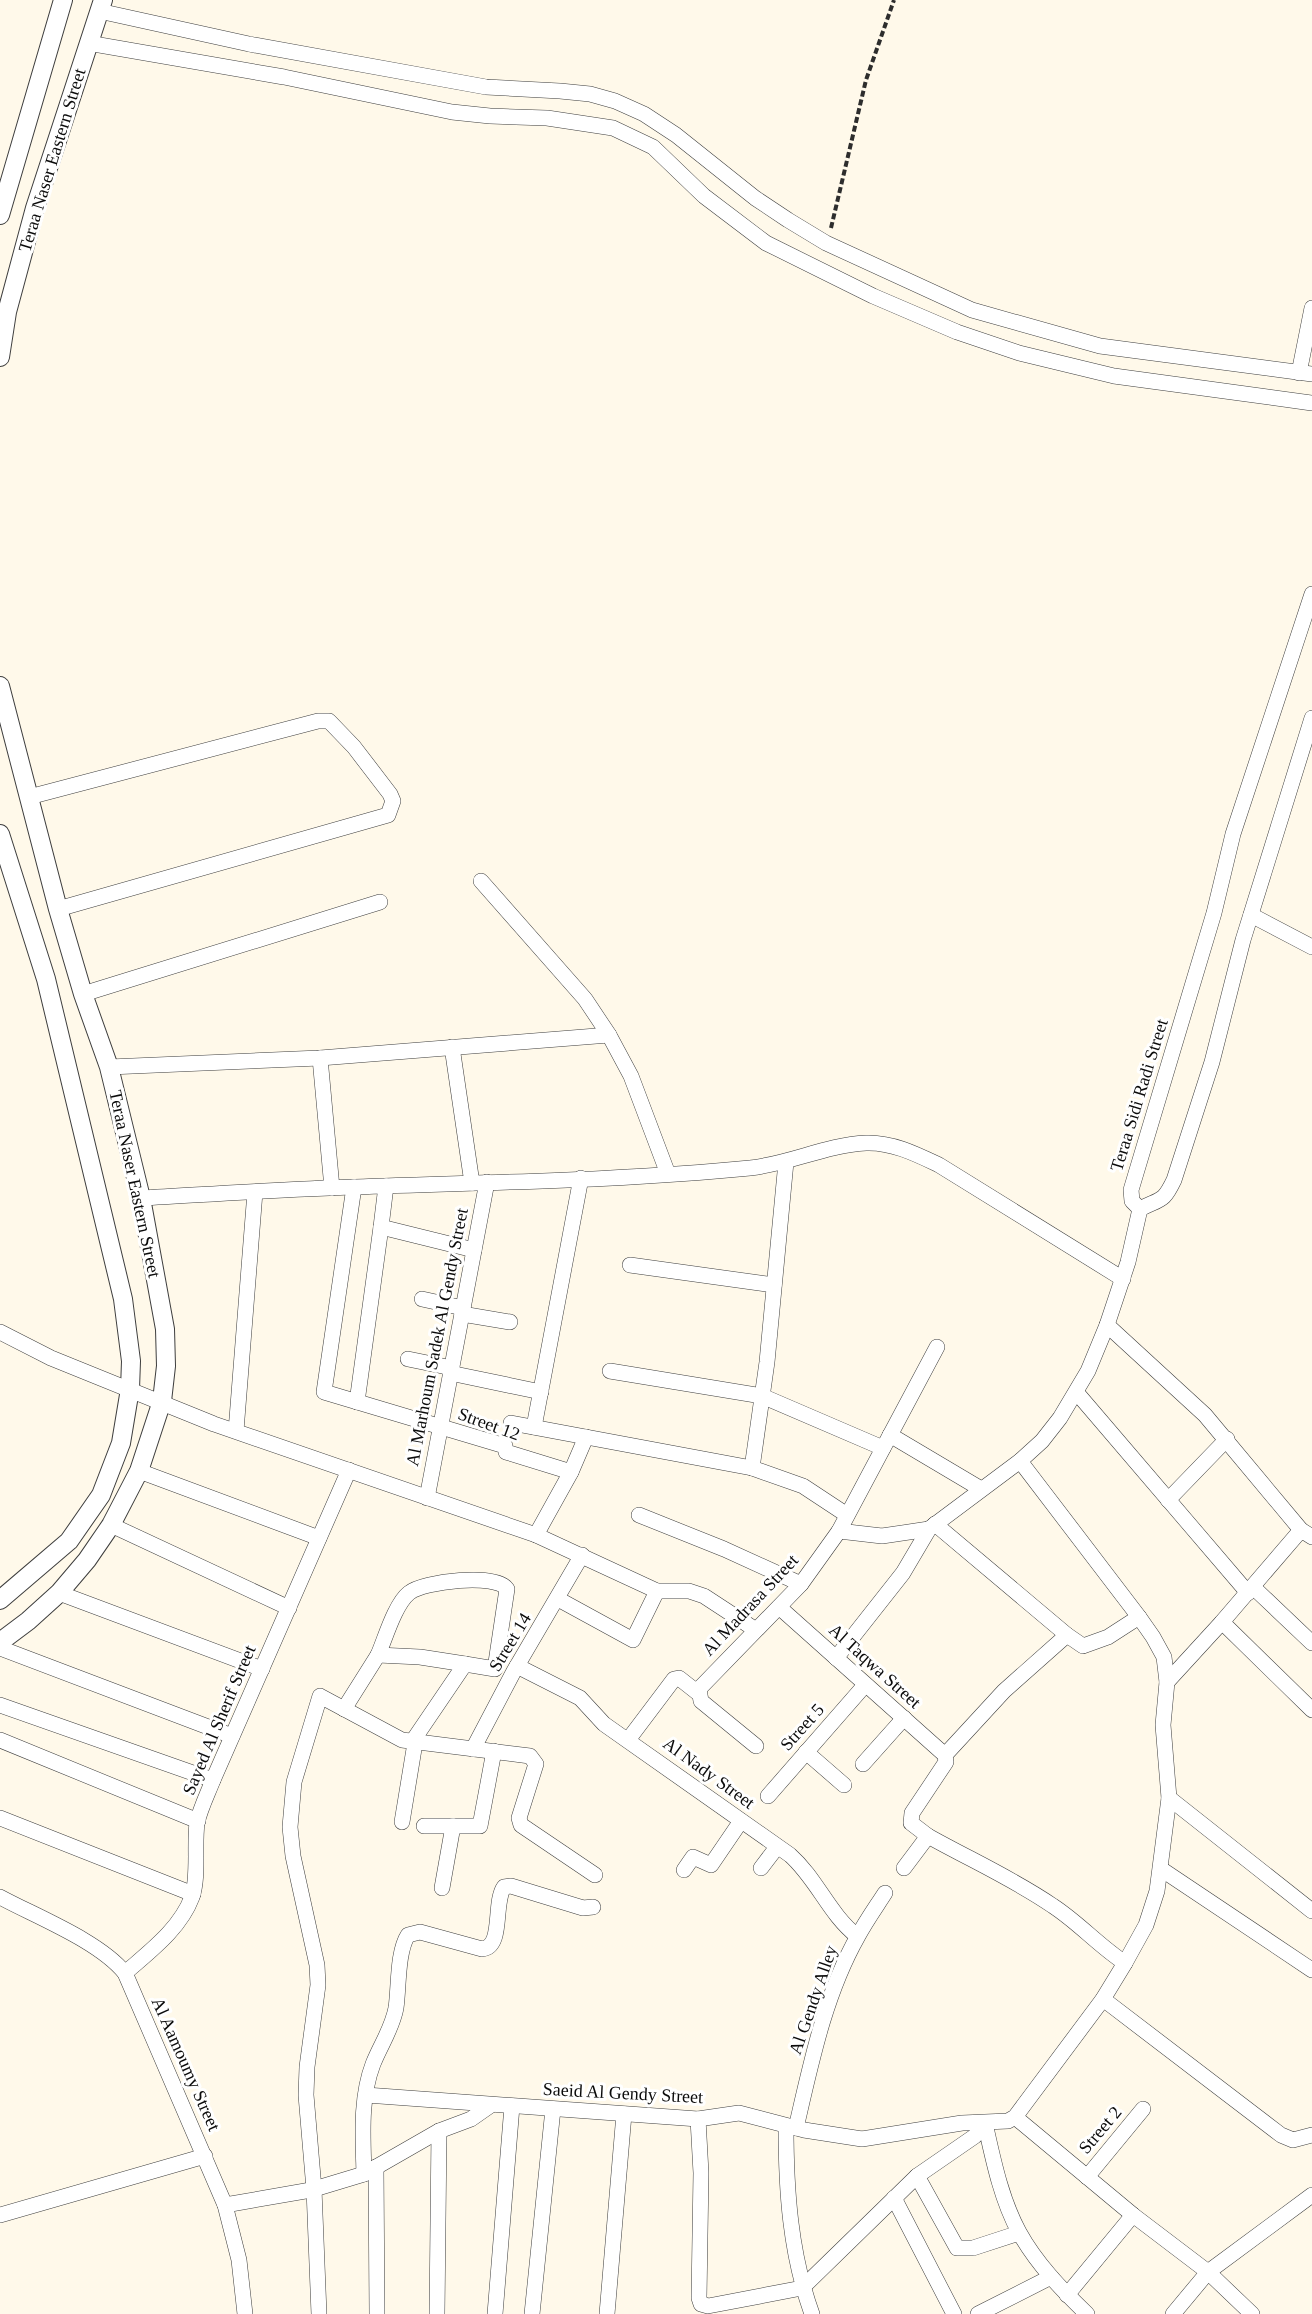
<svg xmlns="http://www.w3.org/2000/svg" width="1312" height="2314" font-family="Georgia,serif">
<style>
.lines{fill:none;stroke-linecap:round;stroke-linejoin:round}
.minor-casing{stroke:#3e3e3e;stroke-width:16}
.tertiary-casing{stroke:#3e3e3e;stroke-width:20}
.path{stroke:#2d2d2d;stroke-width:4;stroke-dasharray:6 3;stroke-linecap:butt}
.minor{stroke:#fff;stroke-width:15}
.tertiary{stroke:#fff;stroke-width:18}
.labels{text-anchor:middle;stroke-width:6;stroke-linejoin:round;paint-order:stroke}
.street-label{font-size:18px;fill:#0b0b0b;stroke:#fff}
</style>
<rect width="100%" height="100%" fill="#fff9ea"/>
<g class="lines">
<defs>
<g id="minor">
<path d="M99,11L249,44L486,87L560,91L590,94L615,101L644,114L676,135L755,198L788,220L826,243L972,310L1100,346L1312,374"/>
<path d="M88,43L284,77L452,112L490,116L547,118L613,128L653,147L704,196L766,243L873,296L957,332L1019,353L1114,376L1312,403"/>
<path d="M1299,373L1312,308"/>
<path d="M29,797L318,721H329L354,747L390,794L393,801L388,815L58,909"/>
<path d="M481,881L585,999L609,1035L631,1076L668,1174"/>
<path d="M1251,915L1312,947"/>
<path d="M83,994L380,902"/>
<path d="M452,1047L472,1183"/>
<path d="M320,1058L332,1188"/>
<path d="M109,1067L320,1058L609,1035"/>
<path d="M386,1186L381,1227L474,1250"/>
<path d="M354,1187L324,1392L505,1446L506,1452L571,1472"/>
<path d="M141,1198C213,1194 284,1189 355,1187C486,1182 619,1181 750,1168C789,1164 826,1145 866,1143C892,1142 916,1154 939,1165L1123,1279"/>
<path d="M1140,1209C1161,1198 1163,1203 1174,1180L1212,1062L1243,940L1312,718"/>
<path d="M630,1265L774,1285"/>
<path d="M422,1299L463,1308"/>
<path d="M462,1314L510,1322"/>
<path d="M1107,1325L1205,1415L1301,1530"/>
<path d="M0,1332L51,1358L214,1424L536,1535L571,1472L586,1437"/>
<path d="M408,1359L452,1368"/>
<path d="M610,1371L762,1396L883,1448"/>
<path d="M450,1373L541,1392"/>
<path d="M1077,1393L1248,1593"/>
<path d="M357,1402L381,1227"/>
<path d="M511,1423L752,1468L803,1486L847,1515"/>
<path d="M534,1427L581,1178"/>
<path d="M236,1431L255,1192"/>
<path d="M890,1435L981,1489"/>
<path d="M752,1468L767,1362L786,1162"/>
<path d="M139,1471L319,1538"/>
<path d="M427,1498L487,1182"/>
<path d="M1168,1500L1227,1439"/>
<path d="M639,1515L724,1549L801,1584"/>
<path d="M935,1524L1067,1635"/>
<path d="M111,1525L289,1608"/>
<path d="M839,1531L882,1536L929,1529"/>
<path d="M536,1535L657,1591H689L704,1596L756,1630"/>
<path d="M1253,1587L1312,1643"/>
<path d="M59,1593L262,1669"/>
<path d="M558,1599L633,1640L657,1591"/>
<path d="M779,1607L945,1755"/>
<path d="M1222,1622L1312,1710"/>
<path d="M0,1648L232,1736"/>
<path d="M378,1655C385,1639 395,1604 409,1593C424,1581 496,1573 507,1589L495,1669L465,1664L412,1742"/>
<path d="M836,1658L903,1573L929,1529L1020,1461L1042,1441L1060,1418L1088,1371L1107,1325L1128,1262L1140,1209L1132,1201L1131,1190L1214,913L1233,834L1312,594"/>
<path d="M517,1666L580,1698L604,1724L790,1855C817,1879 829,1914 857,1936"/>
<path d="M1167,1682L1222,1622L1301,1530L1312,1537"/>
<path d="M0,1705L213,1780"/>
<path d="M344,1709L378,1655L420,1657L465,1664"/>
<path d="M0,1740L198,1821"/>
<path d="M628,1740L674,1679L679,1678L698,1693"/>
<path d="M756,1746L701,1701L699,1689L801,1584L839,1531L937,1347"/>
<path d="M473,1749L514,1671L582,1555"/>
<path d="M806,1752L844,1785"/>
<path d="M863,1764L904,1718"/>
<path d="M768,1796L865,1685"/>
<path d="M1169,1798L1312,1911"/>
<path d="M0,1818L193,1894"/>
<path d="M402,1822L415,1743"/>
<path d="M424,1826H480L494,1751"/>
<path d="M928,1836C969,1859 1014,1879 1053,1906C1079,1923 1099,1946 1125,1963"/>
<path d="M761,1868L777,1847"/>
<path d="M904,1868L928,1836L911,1823L912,1813L946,1762L945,1755L1004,1691L1067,1635L1083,1646L1108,1637L1139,1617"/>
<path d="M1161,1869L1312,1970"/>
<path d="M684,1870L693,1857L711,1865L741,1821"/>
<path d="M442,1888L453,1826"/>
<path d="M0,1897C37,1917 99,1941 125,1973L225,2205L239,2260L245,2314"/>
<path d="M125,1973C150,1951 180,1929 192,1897C199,1877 194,1846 197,1823C200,1809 208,1793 213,1780L349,1470"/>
<path d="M1103,1999L1281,2135L1293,2140L1312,2135"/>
<path d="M366,2095L698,2119L739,2113L804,2130L862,2139L962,2123L1008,2121L1015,2117L1103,1999L1125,1963L1146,1925L1157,1891L1169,1798L1163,1725L1167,1682L1164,1657L1153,1637L1139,1617L1020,1461"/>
<path d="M1015,2117L1133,2215L1208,2272L1252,2314"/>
<path d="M698,2119L701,2173L699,2298L701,2304L708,2306L802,2288L917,2176L975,2136L985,2123"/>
<path d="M985,2123C993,2159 1001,2199 1019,2232C1036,2263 1062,2290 1087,2314"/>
<path d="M786,2126C786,2190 790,2253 812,2314"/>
<path d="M796,2128C811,2063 825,1994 858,1936C866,1921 876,1907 885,1893"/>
<path d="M376,2167L377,2314"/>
<path d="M364,2174C363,2137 360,2098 373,2064C381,2044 392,2029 396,2008C399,1988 397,1952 408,1935L420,1932L482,1949C504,1947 493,1903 504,1887L511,1886L583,1908L593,1907"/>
<path d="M917,2176L957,2248H973L1019,2233"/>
<path d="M1087,2177L1143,2109"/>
<path d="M894,2198L954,2314"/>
<path d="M225,2205L311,2190L364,2174L439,2131L471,2119L491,2105"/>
<path d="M0,2215L205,2156"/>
<path d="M1067,2295L1133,2215"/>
<path d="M319,2314L314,2189L306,2095L307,2067L318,1985L317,1965L293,1856L290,1827L294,1782L320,1696L402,1740L530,1756L536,1764L519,1818L521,1825L595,1875"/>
<path d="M437,2314L439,2131"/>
<path d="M495,2314L512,2106"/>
<path d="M532,2314L553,2109"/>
<path d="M607,2314L624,2114"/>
<path d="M978,2314L1051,2277"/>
<path d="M1173,2314L1208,2272L1312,2195"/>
</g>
<g id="tertiary">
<path d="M0,215L63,0"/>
<path d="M0,357L7,312L35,208L103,0"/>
<path d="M0,686L58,909L83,994L109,1067L141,1198L165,1329L166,1366L162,1401L139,1471L111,1525L87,1560L59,1593L28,1621L0,1642"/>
<path d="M0,834L46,979L123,1299L131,1361L130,1389L121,1443L101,1495L69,1541L0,1600"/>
</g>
</defs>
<use href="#minor" class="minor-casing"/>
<use href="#tertiary" class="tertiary-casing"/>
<path class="path" d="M831,228L866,80L894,0"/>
<use href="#minor" class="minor"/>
<use href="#tertiary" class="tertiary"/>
</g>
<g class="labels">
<g class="street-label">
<text transform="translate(52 160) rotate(-73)" y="6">Teraa Naser Eastern Street</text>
<text transform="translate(1139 1095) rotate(-73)" y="6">Teraa Sidi Radi Street</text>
<text transform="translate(135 1184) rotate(78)" y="6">Teraa Naser Eastern Street</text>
<text transform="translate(437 1337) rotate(-79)" y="6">Al Marhoum Sadek Al Gendy Street</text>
<text transform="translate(489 1424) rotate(20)" y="6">Street 12</text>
<text transform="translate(750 1605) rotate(-47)" y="6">Al Madrasa Street</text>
<text transform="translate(510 1642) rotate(-59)" y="6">Street 14</text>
<text transform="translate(875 1666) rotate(42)" y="6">Al Taqwa Street</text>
<text transform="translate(219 1720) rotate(-67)" y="6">Sayed Al Sherif Street</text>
<text transform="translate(802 1727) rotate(-48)" y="6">Street 5</text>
<text transform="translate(709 1773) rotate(36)" y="6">Al Nady Street</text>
<text transform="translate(813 2000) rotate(-71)" y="6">Al Gendy Alley</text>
<text transform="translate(186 2064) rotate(66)" y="6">Al Aamoumy Street</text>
<text transform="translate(623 2093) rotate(3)" y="6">Saeid Al Gendy Street</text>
<text transform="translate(1100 2130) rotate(-50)" y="6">Street 2</text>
</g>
</g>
</svg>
